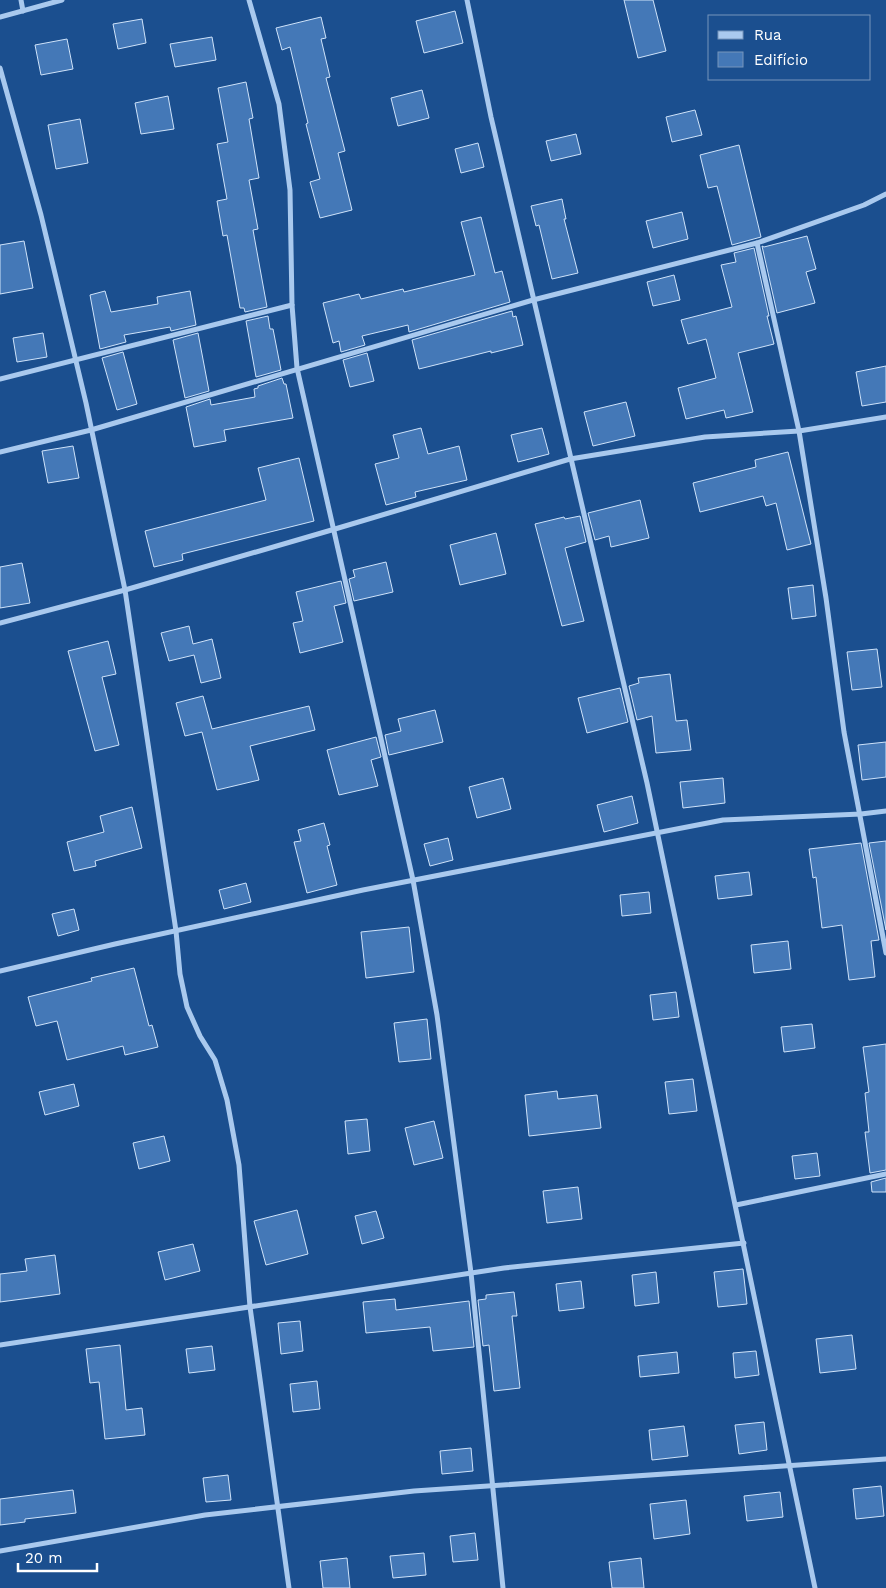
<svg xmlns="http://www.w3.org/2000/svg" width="886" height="1588" font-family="'Work Sans',sans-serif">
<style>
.building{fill:#4478b7;stroke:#cfe3fa}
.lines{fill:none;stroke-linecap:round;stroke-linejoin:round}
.minor{stroke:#a9c9ee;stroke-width:5}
</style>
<rect width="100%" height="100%" fill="#1b4f8f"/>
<g class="building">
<path d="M624,0H653L666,51L638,58Z"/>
<path d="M455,11L463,43L424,53L416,21Z"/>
<path d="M321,17L326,38L321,39L330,77L326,78L345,151L338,153L352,210L320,218L310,182L320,179L306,124L308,123L290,47L282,50L276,28Z"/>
<path d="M142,19L146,43L118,49L113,24Z"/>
<path d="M212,37L216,60L175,67L170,44Z"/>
<path d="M67,39L73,69L41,75L35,45Z"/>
<path d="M246,82L253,118L249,119L259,178L249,180L258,229L253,230L267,307L245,312L244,308H240L227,235L223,236L217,201L227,199L217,144L228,142L218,88Z"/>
<path d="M422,90L429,118L398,126L391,98Z"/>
<path d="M168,96L174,129L141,134L135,103Z"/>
<path d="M695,110L702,135L672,142L666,117Z"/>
<path d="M80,119L88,163L56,169L48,125Z"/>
<path d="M576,134L581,154L551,161L546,141Z"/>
<path d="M478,143L484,167L461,173L455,149Z"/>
<path d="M739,145L761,237L732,245L717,186L708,188L700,155Z"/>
<path d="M562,199L566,219H564L578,273L552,279L539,225L536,226L531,206Z"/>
<path d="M682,212L688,239L653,248L646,221Z"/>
<path d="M481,217L495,273L502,271L510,302L409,332L408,325L362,336L365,345L341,352L339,341L333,343L323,303L359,294L361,299L403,289L404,292L475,275L461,222Z"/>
<path d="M807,236L816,269L806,272L815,303L777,313L762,246L764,247Z"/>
<path d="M24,241L33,288L0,294V245Z"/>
<path d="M754,248L769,316H767L774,344L738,353L753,412L726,418L724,410L686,419L678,388L716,378L706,339L688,344L681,320L732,307L721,265L736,262L734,253Z"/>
<path d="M674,275L680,300L653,306L647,282Z"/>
<path d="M105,291L111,312L158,304L157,297L190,291L196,325L171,331L170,327L124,335L126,342L100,349L90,295Z"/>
<path d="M512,311L513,317L516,316L523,345L491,353V351L419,369L412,340Z"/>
<path d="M268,316L270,329H273L281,370L256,377L246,321Z"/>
<path d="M43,333L47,357L17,362L13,338Z"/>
<path d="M198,333L209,391L185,398L173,340Z"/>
<path d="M123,352L137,404L117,410L102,358Z"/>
<path d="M367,353L374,381L350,387L343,360Z"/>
<path d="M886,366V402L862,406L856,372Z"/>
<path d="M282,378L284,384H286L293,418L224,430L226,441L194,447L186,407L210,399L211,405L255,397L254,389L258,388V386Z"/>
<path d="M626,402L635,436L593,446L584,412Z"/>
<path d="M421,428L428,454L459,446L467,480L415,492L416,497L386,505L375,464L399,458L393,435Z"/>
<path d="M542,428L549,454L518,462L511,435Z"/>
<path d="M73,446L79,478L48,483L42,451Z"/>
<path d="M788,452L811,544L787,550L776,503L766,506L763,496L700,512L693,483L756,467L755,460Z"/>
<path d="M299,458L314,521L182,554L183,560L154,567L145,531L266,500L258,468Z"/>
<path d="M640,500L649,538L611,547L609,536L595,540L588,513Z"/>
<path d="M580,516L586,542L565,548L584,621L562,626L535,524L564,517L565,519Z"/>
<path d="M496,533L506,574L460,585L450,545Z"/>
<path d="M386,562L393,592L354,601L349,579L355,577L353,570Z"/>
<path d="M22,563L30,603L0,608V567Z"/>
<path d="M341,581L346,603L334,606L343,642L300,653L293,623L303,621L296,592Z"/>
<path d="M813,585L816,616L792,619L788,588Z"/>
<path d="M189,626L193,644L212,639L221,678L201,683L194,655L169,661L161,633Z"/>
<path d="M108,641L116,674L102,677L119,745L95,751L68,651Z"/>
<path d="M877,649L882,687L852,690L847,652Z"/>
<path d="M670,674L676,721L687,720L691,750L656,753L652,716L637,720L629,686L639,683L638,678Z"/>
<path d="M620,688L628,722L587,733L578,698Z"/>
<path d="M203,696L212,729L309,706L315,730L250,746L259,780L217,790L202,732L185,736L176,703Z"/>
<path d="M435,710L443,742L389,755L385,735L401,731L398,719Z"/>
<path d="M376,737L381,757L371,760L378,786L339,795L327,750Z"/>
<path d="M886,742V777L862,780L858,745Z"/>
<path d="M503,778L511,809L477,818L469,787Z"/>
<path d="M723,778L725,803L683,808L680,782Z"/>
<path d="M632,796L638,823L604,832L597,805Z"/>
<path d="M132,807L142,848L95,861L96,866L74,871L67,842L104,832L100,816Z"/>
<path d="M324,823L330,845L327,846L337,885L307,893L294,842L301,841L298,830Z"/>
<path d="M448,838L453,860L430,866L424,844Z"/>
<path d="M886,841V930L869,843Z"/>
<path d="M861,843L879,940L871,941L875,977L849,980L842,925L822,928L816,877L813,878L809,849Z"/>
<path d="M749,872L752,895L718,899L715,876Z"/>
<path d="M246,883L251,902L224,909L219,890Z"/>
<path d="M649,892L651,913L622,916L620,895Z"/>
<path d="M74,909L79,930L58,936L52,914Z"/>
<path d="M409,927L414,972L366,978L361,932Z"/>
<path d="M788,941L791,969L754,973L751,945Z"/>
<path d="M134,968L149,1026L152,1025L158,1047L125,1055L123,1046L67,1060L57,1021L36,1026L28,997L92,981L91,978Z"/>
<path d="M676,992L679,1017L653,1020L650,995Z"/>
<path d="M427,1019L431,1059L399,1062L394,1023Z"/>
<path d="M812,1024L815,1048L784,1052L781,1027Z"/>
<path d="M886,1044V1170L870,1173L865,1132H869L865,1093L869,1092L863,1047Z"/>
<path d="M693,1079L697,1111L669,1114L665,1082Z"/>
<path d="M74,1084L79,1106L45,1115L39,1092Z"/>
<path d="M557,1091L558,1099L597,1095L601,1128L529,1136L525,1095Z"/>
<path d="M367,1119L370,1151L348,1154L345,1121Z"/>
<path d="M434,1121L443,1158L414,1165L405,1128Z"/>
<path d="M164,1136L170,1161L139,1169L133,1143Z"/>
<path d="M817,1153L820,1176L795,1179L792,1156Z"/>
<path d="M886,1178V1192H872L871,1182Z"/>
<path d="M578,1187L582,1219L547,1223L543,1191Z"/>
<path d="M297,1210L308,1254L266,1265L254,1221Z"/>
<path d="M376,1211L384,1238L362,1244L355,1216Z"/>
<path d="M193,1244L200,1271L165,1280L158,1252Z"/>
<path d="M55,1255L60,1294L0,1302V1274L27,1271L25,1259Z"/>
<path d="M743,1269L747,1304L718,1307L714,1272Z"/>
<path d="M656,1272L659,1303L635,1306L632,1275Z"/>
<path d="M581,1281L584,1308L559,1311L556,1284Z"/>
<path d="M514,1292L517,1316H512L520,1388L494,1391L489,1345L483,1346L478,1300L486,1299V1295Z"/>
<path d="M395,1299L396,1310L469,1301L474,1347L433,1351L430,1327L366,1333L363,1302Z"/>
<path d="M300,1321L303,1351L281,1354L278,1323Z"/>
<path d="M852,1335L856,1369L820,1373L816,1339Z"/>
<path d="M120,1345L126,1410L142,1408L145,1435L105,1439L99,1382L90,1383L86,1349Z"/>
<path d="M212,1346L215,1370L189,1373L186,1349Z"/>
<path d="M756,1351L759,1375L735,1378L733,1353Z"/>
<path d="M677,1352L679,1373L640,1377L638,1356Z"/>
<path d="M317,1381L320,1409L293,1412L290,1384Z"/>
<path d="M764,1422L767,1450L739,1454L735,1425Z"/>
<path d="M684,1426L688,1456L652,1460L649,1430Z"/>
<path d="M471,1448L473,1471L442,1474L440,1451Z"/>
<path d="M228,1475L231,1500L206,1502L203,1478Z"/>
<path d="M881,1486L884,1516L856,1519L853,1489Z"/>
<path d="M73,1490L76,1513L25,1519V1522L0,1525V1499Z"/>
<path d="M780,1492L783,1517L747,1521L744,1496Z"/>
<path d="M686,1500L690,1534L654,1539L650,1504Z"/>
<path d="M475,1533L478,1560L453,1562L450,1536Z"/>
<path d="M424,1553L426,1575L393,1578L390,1556Z"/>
<path d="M347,1558L350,1588H323L320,1561Z"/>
<path d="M641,1558L644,1588H612L609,1562Z"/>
</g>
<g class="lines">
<g class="minor">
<path d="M21,0L23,11"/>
<path d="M249,0L279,104L290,190L292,305L297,368L413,880L437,1015L471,1273L503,1588"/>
<path d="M467,0L491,117L647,783L815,1588"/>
<path d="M0,17L62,0"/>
<path d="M0,68L41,215L86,403L125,590L176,931L180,974L187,1007L200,1036L215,1060L227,1100L239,1165L250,1307L289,1588"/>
<path d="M757,243L799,431L826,598L844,732L886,953"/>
<path d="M0,379L292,305"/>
<path d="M0,452L91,430L533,300L757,243L864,205L886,194"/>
<path d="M0,623L125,590L335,529L570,459L705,437L799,431L886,417"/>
<path d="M0,971L115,944L363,890L723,820L861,814L886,811"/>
<path d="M736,1205L886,1174"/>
<path d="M0,1345L504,1268L744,1243"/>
<path d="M0,1551L205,1515L414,1491L886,1459"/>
</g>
</g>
<rect x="708" y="15" width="162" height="65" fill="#1b4f8f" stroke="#7695bc"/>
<rect x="718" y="31" width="25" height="8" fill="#a9c9ee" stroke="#7695bc"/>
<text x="754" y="40" font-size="15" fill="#ffffff">Rua</text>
<rect x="718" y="52" width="25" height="15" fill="#4478b7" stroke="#7695bc"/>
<text x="754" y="65" font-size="15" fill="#ffffff">Edifício</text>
<path d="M18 1563v8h79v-8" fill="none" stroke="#ffffff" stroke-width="2.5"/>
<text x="25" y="1563" font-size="15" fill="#ffffff" stroke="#1b4f8f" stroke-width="4" paint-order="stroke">20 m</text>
</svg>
